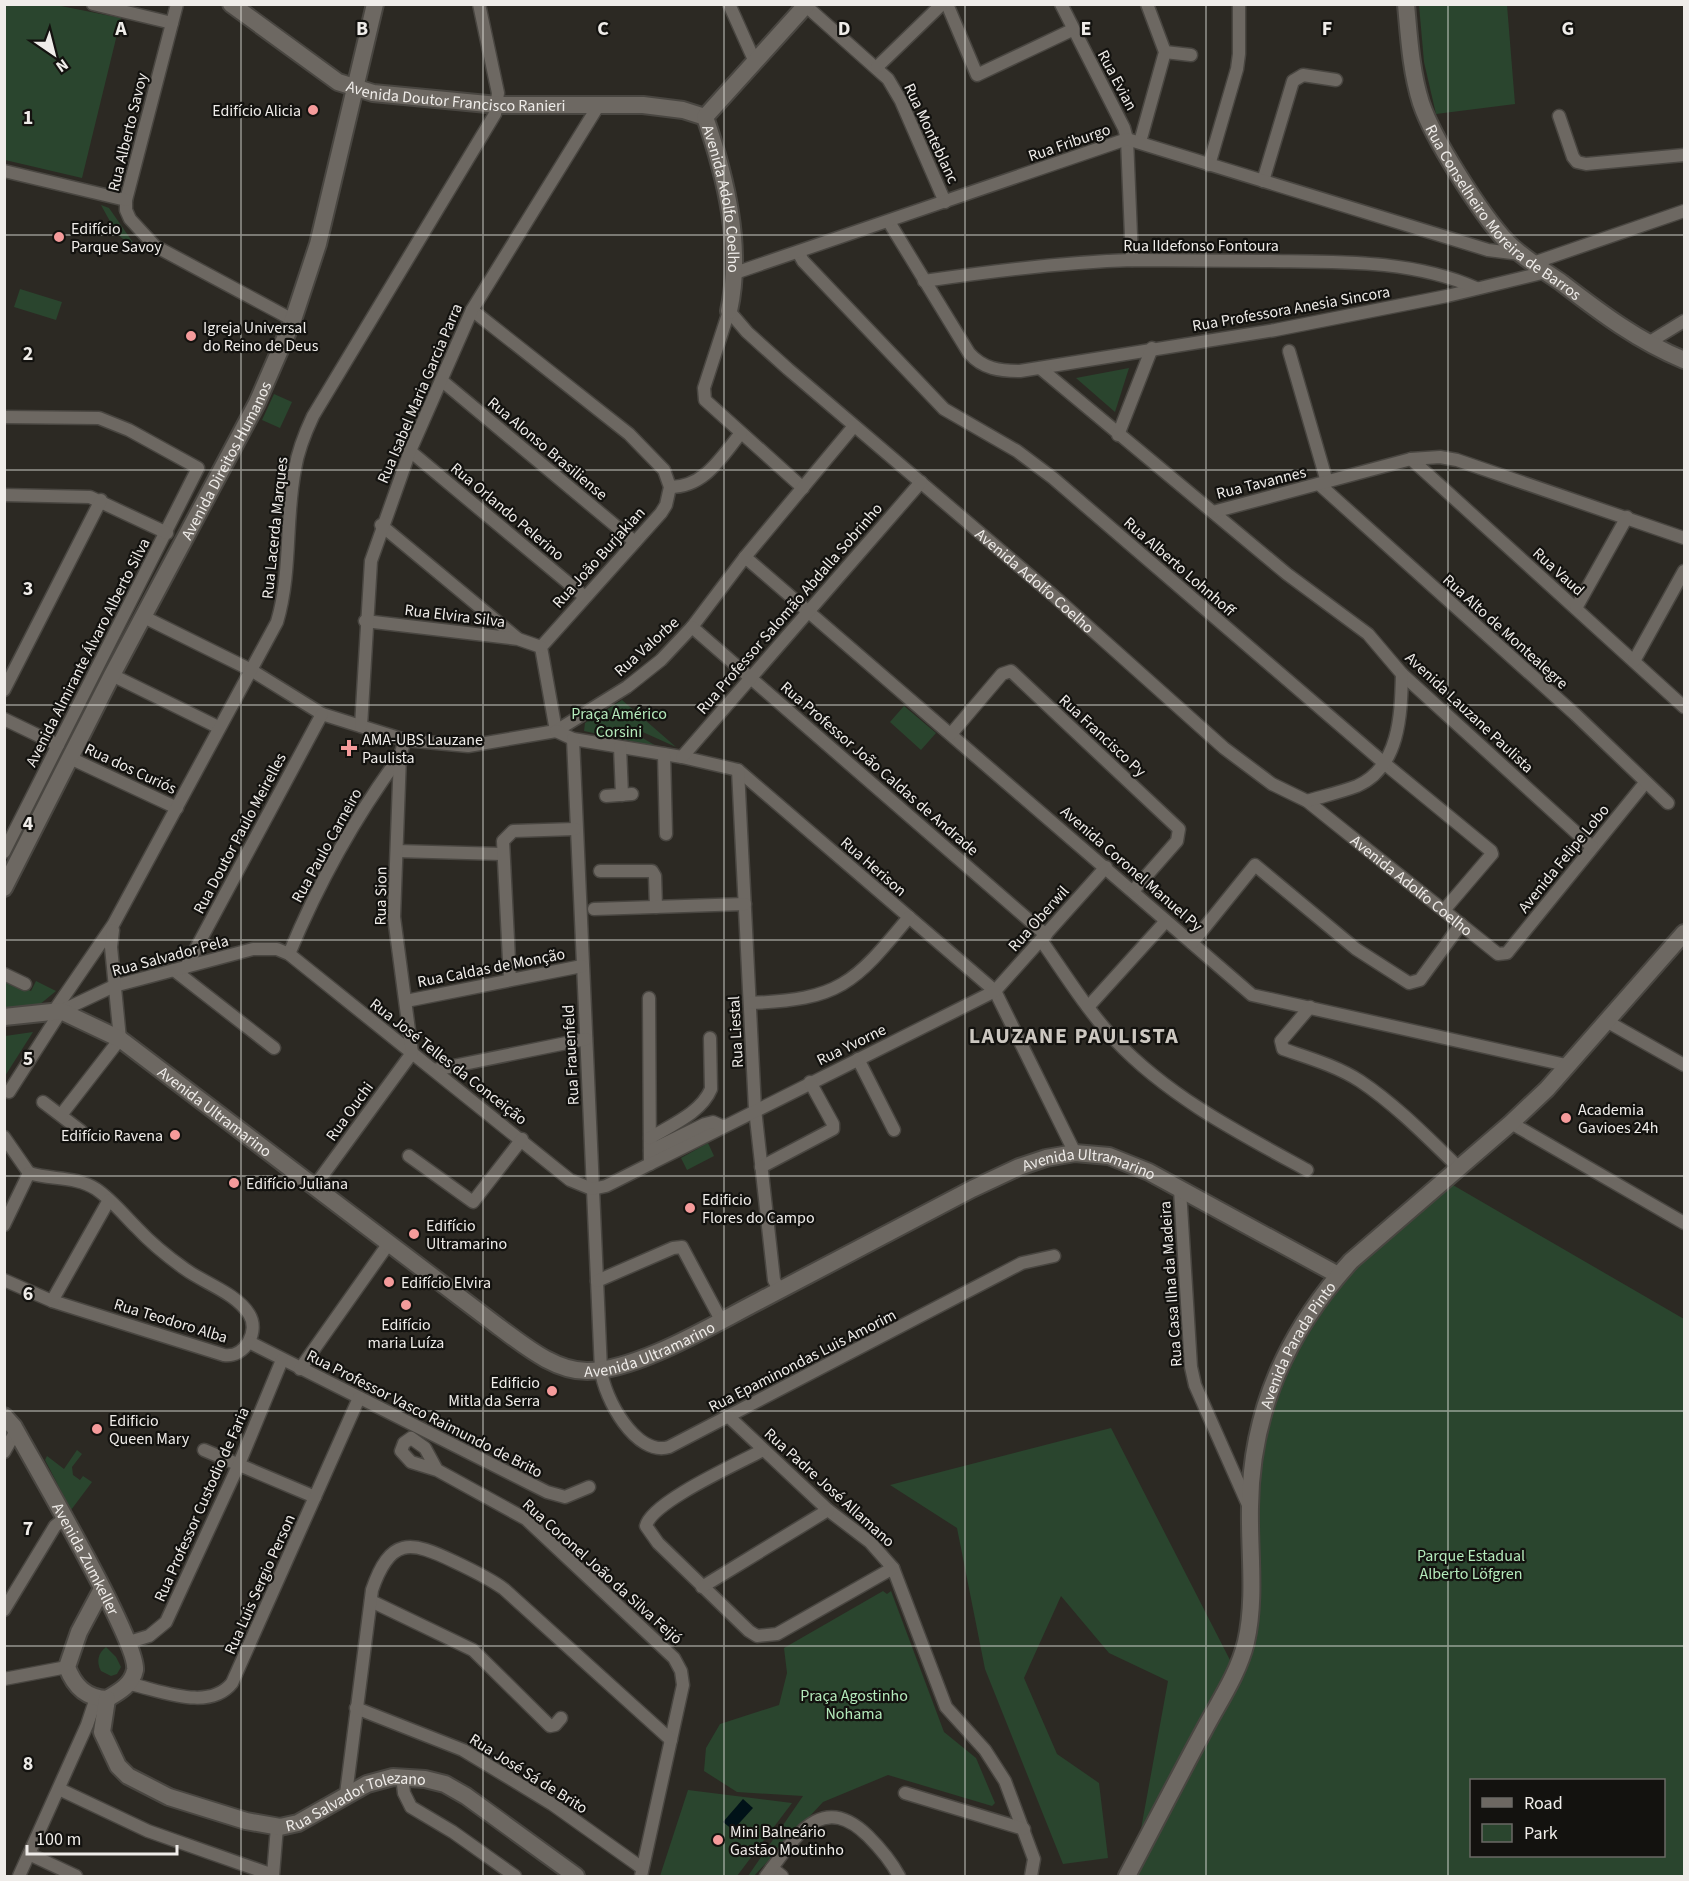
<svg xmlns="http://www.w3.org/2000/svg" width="1689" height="1881" font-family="'Source Sans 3',sans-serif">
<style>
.green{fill:#2a452e;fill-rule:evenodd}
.water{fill:#001218}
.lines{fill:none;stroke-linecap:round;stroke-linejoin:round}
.street-casing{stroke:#494641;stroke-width:15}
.secondary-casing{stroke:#494641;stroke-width:20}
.street{stroke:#6d6862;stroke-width:12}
.secondary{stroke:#6d6862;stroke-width:16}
.grid{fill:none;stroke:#efece9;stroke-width:1.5;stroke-opacity:0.55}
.poi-dot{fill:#f59b9b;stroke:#13120f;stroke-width:2}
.labels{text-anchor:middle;stroke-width:4.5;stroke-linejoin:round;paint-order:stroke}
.street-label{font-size:16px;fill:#efece9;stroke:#13120f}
.poi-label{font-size:16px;fill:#efece9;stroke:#13120f;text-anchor:start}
.park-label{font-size:16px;fill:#b4eabb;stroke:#13120f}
.district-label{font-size:22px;font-weight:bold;letter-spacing:1.5px;fill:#ccc7c0;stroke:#13120f}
.grid-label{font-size:20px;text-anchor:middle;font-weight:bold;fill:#efece9;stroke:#13120f;stroke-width:4.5;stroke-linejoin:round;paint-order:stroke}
</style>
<rect width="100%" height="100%" fill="#2c2923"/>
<g class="green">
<path d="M5,4L56,5L121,18L82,178L5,160Z"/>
<path d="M1419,5H1507L1515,104L1436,114L1424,62Z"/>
<path d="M101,205L109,208L141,254L117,234Z"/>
<path d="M20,289L62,302L56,320L14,307Z"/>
<path d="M1129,368L1115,412L1076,378Z"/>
<path d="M274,394L292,402L280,428L262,420Z"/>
<path d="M622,700L676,747L636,729L634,733L658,747L584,731L585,723Z"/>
<path d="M904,706L936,733L921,750L890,722Z"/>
<path d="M5,979L31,991L36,981L56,991L39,1005L5,1012Z"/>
<path d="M33,1032L5,1076V1036Z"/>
<path d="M708,1143L714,1156L687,1170L681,1158Z"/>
<path d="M1446,1181L1684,1319V1876H1133L1239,1664L1244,1549L1257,1441L1301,1341L1343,1277ZM1472,1780H1664V1856H1472Z"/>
<path d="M1111,1428L1231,1662L1141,1829L1168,1681L1109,1653L1061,1596L1024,1678L1057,1754L1099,1783L1108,1858L1063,1864L985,1669L957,1528L890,1485Z"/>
<path d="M77,1450L82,1454L72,1467L73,1475L80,1480L83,1476L92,1482L71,1510L45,1460L47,1456L64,1469Z"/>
<path d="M883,1591L887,1594L891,1591L944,1732L976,1758L995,1803L992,1806L888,1775L823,1802L754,1876H748L803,1796L737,1792L704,1771L706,1748L720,1724L779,1705L787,1673L784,1648Z"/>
<path d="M106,1647L116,1657L121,1667L117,1674L111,1676L101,1671C96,1662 98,1653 106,1647Z"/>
<path d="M688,1790L792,1803L737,1876H660Z"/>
</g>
<path class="water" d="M743,1799L753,1808L733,1830L723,1822Z"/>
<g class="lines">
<defs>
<g id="street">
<path d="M93,4L172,23"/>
<path d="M177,4L126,200V210L130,219L155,246L293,320"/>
<path d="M729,4L755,62"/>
<path d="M947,4L977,75L1072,30"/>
<path d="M1061,4L1124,128L1127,139L1132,260"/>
<path d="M806,6L888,79L901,101L945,202"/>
<path d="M1165,52L1191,55"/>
<path d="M877,67L942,4"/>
<path d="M1559,116L1573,157L1577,162L1586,164L1684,155"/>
<path d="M1140,142L1165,52L1147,4"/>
<path d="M1209,165L1237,69L1239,54V4"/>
<path d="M4,171L126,200"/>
<path d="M1263,181L1293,81L1303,75L1336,80"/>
<path d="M889,222L969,353C983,369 1000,371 1020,371L1275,330L1447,296L1546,272"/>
<path d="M798,252L803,261L944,409L1017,451L1053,478L1384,763L1491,851L1492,854L1445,909"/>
<path d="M1533,263L1684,211"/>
<path d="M735,273L1127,139L1488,250L1520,254"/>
<path d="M924,281C992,271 1063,262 1133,260C1177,260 1221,261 1265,261C1336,262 1411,259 1476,288"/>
<path d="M472,310L629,434L664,470L670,487L666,505L661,513L541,647L556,731"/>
<path id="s1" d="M729,311L747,332L788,369L1054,596L1224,748L1272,784L1307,801L1498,954L1507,953L1645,783"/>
<path d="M729,311L704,388L705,400L803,488"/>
<path d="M1648,343L1684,321"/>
<path d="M1289,351L1327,482"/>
<path d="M1040,368L1287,574L1368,634L1402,674L1592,847"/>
<path d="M441,380L635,542"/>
<path d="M4,417L99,418L129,430L198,468L4,852"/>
<path d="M1118,435L1152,348"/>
<path d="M410,451L585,597"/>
<path d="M1411,459L1684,707"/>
<path d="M1320,485L1576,715L1668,803"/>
<path d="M670,487C705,487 721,457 741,433"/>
<path d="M4,495L90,497L167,533"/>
<path d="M1213,512L1411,459L1440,457L1457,460L1684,538"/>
<path d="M381,525L517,638"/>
<path d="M745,557L1252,995L1566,1065"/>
<path d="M1576,608L1627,517"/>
<path d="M144,617L251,670L322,714L405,740L468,746L556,731L627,687L661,660L692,627L745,557L854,426"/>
<path d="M365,621L518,639L541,647"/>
<path d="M692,627L1046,935"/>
<path d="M1634,661L1684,571"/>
<path d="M112,675L218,727"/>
<path d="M4,690L101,500"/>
<path d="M4,719L58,745"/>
<path d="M361,726L371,561L410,451L472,310L600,103"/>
<path d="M556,731L573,739L682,757L738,770L995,991L1075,1153"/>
<path d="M951,734L1002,674L1011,671L1179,829L1177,841L1133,891"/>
<path d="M573,739L601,1370C604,1398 636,1457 669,1447L1022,1263L1054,1256"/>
<path d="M620,747L622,795"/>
<path d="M664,754L666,834"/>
<path d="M682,757L921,482"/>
<path d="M70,758L177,808"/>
<path d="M738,770L755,1109L774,1280L779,1290"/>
<path d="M606,796L632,794"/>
<path d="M1307,801C1324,796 1341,792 1357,786C1400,767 1401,714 1402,674"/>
<path d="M397,851L502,854"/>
<path d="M600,871H652L655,876L656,907"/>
<path d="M594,909L745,904"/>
<path d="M1041,940C1065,974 1087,1010 1115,1040C1169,1097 1239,1133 1307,1170"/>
<path d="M1192,943L1255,865L1356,949L1409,983L1420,980L1461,924"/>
<path d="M289,954C318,884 355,817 400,756"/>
<path d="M186,967L322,714"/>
<path d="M174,970L274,1048"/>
<path d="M4,974L25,984"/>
<path d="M510,980L503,841L513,831L575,829"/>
<path d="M649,998L650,1164"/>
<path d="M406,1001L582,966"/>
<path d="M750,1003C839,1000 854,984 909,917"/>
<path d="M1088,1007L1166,921"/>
<path d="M1310,1007L1281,1041L1283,1049C1309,1058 1337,1066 1360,1081C1396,1105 1427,1137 1458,1167"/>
<path d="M54,1011L113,925L277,622C292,571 285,520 295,469C298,450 305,433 313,416L495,114L498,93L479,4"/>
<path d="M1608,1022L1684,1065"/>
<path d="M858,1059L894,1130"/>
<path d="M434,1070L586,1039"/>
<path d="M9,1092L61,1011L114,986L253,949H277L289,954L570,1180L592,1189L606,1186L995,991L1106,867"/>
<path d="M43,1102L81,1131"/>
<path d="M61,1115L120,1039L111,947L113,930"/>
<path d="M1511,1123L1684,1223"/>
<path d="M4,1137L29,1173"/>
<path d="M650,1138C671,1125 701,1113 711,1089L710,1038"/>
<path d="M650,1151L705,1124L713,1122L722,1126"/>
<path d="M409,1156L473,1202L522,1139"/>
<path d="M761,1167L833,1129V1124L810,1082"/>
<path d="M314,1187L412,1053L394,917L400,756L405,740"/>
<path d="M1180,1190L1191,1367L1195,1385L1249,1507"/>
<path d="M4,1225L29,1173"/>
<path d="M4,1280L52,1301L224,1355C245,1358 260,1331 249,1314C236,1293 204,1283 185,1269C168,1257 150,1242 136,1227C123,1214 111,1199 96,1189C76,1176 51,1180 29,1173"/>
<path d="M597,1281L673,1248L682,1247L721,1320"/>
<path d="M52,1301L109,1200"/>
<path d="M249,1342L547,1492L565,1497L589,1487"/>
<path d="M300,1369L389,1243"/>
<path d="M728,1416L828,1510L870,1542L893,1568L946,1707L985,1750L1005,1781L1034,1859L1031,1876"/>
<path d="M204,1450L315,1497"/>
<path d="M763,1450C739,1463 651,1502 646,1526L658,1543L749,1631L757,1636L777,1634L893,1568"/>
<path d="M4,1452L16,1431"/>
<path d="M437,1470L425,1448L411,1438L404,1443L401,1451L411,1462L437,1470L526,1519L674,1658L681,1671L683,1685L641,1876"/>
<path d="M702,1587L828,1510"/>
<path d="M371,1601L473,1650L550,1726L555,1725L561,1718"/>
<path d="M4,1610L55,1526L64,1519"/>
<path d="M129,1642L149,1636L166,1622L239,1464L282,1360"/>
<path d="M4,1679L67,1667"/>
<path d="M130,1684C160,1690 209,1712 232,1683L359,1398"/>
<path d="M356,1708L463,1750L552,1804L642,1868"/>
<path d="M402,1776L404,1793L411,1807L453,1832L515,1876"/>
<path d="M59,1789L148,1831L273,1875L277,1827"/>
<path d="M905,1793L1024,1829"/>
<path d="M346,1794L372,1590C390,1537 410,1540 455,1562C472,1570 489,1578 504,1589L671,1740"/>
<path d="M29,1854L76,1876"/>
<path d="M772,1868L782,1876"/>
<path d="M19,1876L87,1725L96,1698"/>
<path d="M766,1876C795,1838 821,1790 868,1836C880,1848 891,1861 899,1876"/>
</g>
<g id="secondary">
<path id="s2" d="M231,4L338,82L373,93L498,105H643L683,110L705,117"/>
<path id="s3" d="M1406,4C1409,37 1411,72 1421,103C1433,139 1481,214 1507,242C1523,258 1543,270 1562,283C1601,313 1638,341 1684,360"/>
<path id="s4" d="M705,117C726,178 743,247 729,311"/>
<path d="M705,117L807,4"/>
<path id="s5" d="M4,888L112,675L257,403L293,320L318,244L375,4"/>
<path id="s6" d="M4,1017L61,1011L120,1039L499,1327C524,1345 554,1371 587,1371C637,1371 714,1324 759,1301C830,1264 901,1226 972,1189L1019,1167L1046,1158L1075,1153L1109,1156L1149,1172L1338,1275"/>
<path id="s7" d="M4,1416L14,1427C34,1464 139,1642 135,1670C132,1685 119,1692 107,1699C86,1698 74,1686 67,1667L79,1632L102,1589"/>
<path id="s8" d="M107,1699L102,1732L118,1766L128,1776L169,1797L246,1821L280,1827L298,1823L367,1784L393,1777L425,1779L445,1784L466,1796L576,1876"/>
<path id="s9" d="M1127,1876C1152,1829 1177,1780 1203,1732C1218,1703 1238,1675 1246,1642C1256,1598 1249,1551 1250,1507C1251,1411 1287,1332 1351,1261L1511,1123L1547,1089L1684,933"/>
</g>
</defs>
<use href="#street" class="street-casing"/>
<use href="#secondary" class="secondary-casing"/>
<use href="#street" class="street"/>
<use href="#secondary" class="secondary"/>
</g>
<path class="grid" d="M241,4V1876M483,4V1876M724,4V1876M965,4V1876M1206,4V1876M1448,4V1876M4,235H1684M4,470H1684M4,705H1684M4,940H1684M4,1176H1684M4,1411H1684M4,1646H1684"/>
<g class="poi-dot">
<circle cx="313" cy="110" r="6"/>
<circle cx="59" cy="237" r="6"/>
<circle cx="191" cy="336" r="6"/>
<path d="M346 739h6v6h6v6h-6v6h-6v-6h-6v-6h6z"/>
<circle cx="1566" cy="1118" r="6"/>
<circle cx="175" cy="1135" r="6"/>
<circle cx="234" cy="1183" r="6"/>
<circle cx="690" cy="1208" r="6"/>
<circle cx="414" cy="1234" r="6"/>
<circle cx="389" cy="1282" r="6"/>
<circle cx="406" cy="1305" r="6"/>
<circle cx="552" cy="1391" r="6"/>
<circle cx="97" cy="1429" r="6"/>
<circle cx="718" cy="1840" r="6"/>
</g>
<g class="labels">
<g class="street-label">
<text transform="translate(1118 80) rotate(62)" y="6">Rua Evian</text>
<text dy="6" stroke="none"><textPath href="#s2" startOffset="252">Avenida Doutor Francisco Ranieri</textPath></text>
<text transform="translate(127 132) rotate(-76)" y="6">Rua Alberto Savoy</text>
<text transform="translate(932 133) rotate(65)" y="6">Rua Monteblanc</text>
<text transform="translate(1069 142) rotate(-19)" y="6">Rua Friburgo</text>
<text dy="6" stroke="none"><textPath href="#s4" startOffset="84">Avenida Adolfo Coelho</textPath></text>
<text dy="6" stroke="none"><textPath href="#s3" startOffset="240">Rua Conselheiro Moreira de Barros</textPath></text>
<text x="1201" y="251">Rua Ildefonso Fontoura</text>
<text transform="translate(1291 308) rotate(-10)" y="6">Rua Professora Anesia Sincora</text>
<text transform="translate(419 393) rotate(-67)" y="6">Rua Isabel Maria Garcia Parra</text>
<text transform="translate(548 448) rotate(40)" y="6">Rua Alonso Brasiliense</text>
<text dy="6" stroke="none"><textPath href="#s5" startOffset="482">Avenida Direitos Humanos</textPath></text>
<text transform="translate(1261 482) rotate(-14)" y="6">Rua Tavannes</text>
<text transform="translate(508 511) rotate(40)" y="6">Rua Orlando Pelerino</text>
<text transform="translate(274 528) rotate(-84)" y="6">Rua Lacerda Marques</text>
<text transform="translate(598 557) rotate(-48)" y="6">Rua João Burjakian</text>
<text transform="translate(1180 566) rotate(41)" y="6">Rua Alberto Lohnhoff</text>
<text transform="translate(1559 571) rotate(42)" y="6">Rua Vaud</text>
<text dy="6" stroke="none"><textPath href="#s1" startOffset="408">Avenida Adolfo Coelho</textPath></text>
<text transform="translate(789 608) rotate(-49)" y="6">Rua Professor Salomão Abdalla Sobrinho</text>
<text transform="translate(455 615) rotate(7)" y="6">Rua Elvira Silva</text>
<text transform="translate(1506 631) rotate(42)" y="6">Rua Alto de Montealegre</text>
<text transform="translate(646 646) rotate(-42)" y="6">Rua Valorbe</text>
<text transform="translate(87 652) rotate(-63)" y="6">Avenida Almirante Álvaro Alberto Silva</text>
<text transform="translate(1470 712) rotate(43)" y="6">Avenida Lauzane Paulista</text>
<text transform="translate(1103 735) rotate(43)" y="6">Rua Francisco Py</text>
<text transform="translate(131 768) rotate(25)" y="6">Rua dos Curiós</text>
<text transform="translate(880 768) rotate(41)" y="6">Rua Professor João Caldas de Andrade</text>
<text transform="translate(239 833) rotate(-62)" y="6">Rua Doutor Paulo Meirelles</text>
<text transform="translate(326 845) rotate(-61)" y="6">Rua Paulo Carneiro</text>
<text transform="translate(1563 858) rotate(-51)" y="6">Avenida Felipe Lobo</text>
<text transform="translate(874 866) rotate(41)" y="6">Rua Herison</text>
<text transform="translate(1132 868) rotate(41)" y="6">Avenida Coronel Manuel Py</text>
<text dy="6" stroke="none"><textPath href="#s1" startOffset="894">Avenida Adolfo Coelho</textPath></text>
<text transform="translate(380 896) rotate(-89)" y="6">Rua Sion</text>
<text transform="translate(1038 918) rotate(-48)" y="6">Rua Oberwil</text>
<text transform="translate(170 955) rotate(-15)" y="6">Rua Salvador Pela</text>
<text transform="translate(491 967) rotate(-11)" y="6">Rua Caldas de Monção</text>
<text transform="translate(735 1032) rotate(-93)" y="6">Rua Liestal</text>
<text transform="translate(851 1044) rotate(-26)" y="6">Rua Yvorne</text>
<text transform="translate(570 1055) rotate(-93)" y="6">Rua Frauenfeld</text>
<text transform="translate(449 1061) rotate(38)" y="6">Rua José Telles da Conceição</text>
<text transform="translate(349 1111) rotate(-54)" y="6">Rua Ouchi</text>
<text dy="6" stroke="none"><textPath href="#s6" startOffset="242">Avenida Ultramarino</textPath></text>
<text dy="6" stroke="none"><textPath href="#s6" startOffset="1251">Avenida Ultramarino</textPath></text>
<text transform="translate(1170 1284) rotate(-94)" y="6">Rua Casa Ilha da Madeira</text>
<text transform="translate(171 1320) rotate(17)" y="6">Rua Teodoro Alba</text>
<text dy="6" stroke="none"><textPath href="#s6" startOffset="765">Avenida Ultramarino</textPath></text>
<text dy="6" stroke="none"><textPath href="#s9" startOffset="570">Avenida Parada Pinto</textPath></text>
<text transform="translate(802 1360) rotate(-27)" y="6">Rua Epaminondas Luis Amorim</text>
<text transform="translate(425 1413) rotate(27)" y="6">Rua Professor Vasco Raimundo de Brito</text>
<text transform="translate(830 1487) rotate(42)" y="6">Rua Padre José Allamano</text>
<text transform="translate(201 1504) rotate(-66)" y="6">Rua Professor Custodio de Faria</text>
<text dy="6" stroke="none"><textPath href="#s7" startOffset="165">Avenida Zumkeller</textPath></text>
<text transform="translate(603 1571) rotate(42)" y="6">Rua Coronel João da Silva Feijó</text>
<text transform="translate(259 1584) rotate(-66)" y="6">Rua Luis Sergio Person</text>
<text transform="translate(529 1773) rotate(32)" y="6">Rua José Sá de Brito</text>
<text dy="6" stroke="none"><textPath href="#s8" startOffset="328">Rua Salvador Tolezano</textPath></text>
</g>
<g class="poi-label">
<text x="301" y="116" text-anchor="end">Edifício Alicia</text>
<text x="71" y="234">Edifício<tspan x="71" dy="18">Parque Savoy</tspan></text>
<text x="203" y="333">Igreja Universal<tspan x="203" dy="18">do Reino de Deus</tspan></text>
<text x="362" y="745">AMA-UBS Lauzane<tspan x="362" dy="18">Paulista</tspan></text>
<text x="1578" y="1115">Academia<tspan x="1578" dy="18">Gavioes 24h</tspan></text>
<text x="163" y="1141" text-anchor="end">Edifício Ravena</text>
<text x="246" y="1189">Edifício Juliana</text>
<text x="702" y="1205">Edificio<tspan x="702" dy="18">Flores do Campo</tspan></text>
<text x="426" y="1231">Edifício<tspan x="426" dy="18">Ultramarino</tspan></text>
<text x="401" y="1288">Edifício Elvira</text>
<text x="406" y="1330" text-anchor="middle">Edifício<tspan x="406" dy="18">maria Luíza</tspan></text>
<text x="540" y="1388" text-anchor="end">Edificio<tspan x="540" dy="18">Mitla da Serra</tspan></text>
<text x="109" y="1426">Edificio<tspan x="109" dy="18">Queen Mary</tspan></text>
<text x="730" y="1837">Mini Balneário<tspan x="730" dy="18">Gastão Moutinho</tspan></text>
</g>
<g class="park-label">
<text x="619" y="719">Praça Américo<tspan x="619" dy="18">Corsini</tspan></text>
<text x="1471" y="1561">Parque Estadual<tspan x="1471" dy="18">Alberto Löfgren</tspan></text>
<text x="854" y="1701">Praça Agostinho<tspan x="854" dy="18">Nohama</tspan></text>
</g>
<g class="district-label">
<text x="1074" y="1043">LAUZANE PAULISTA</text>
</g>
</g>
<g class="grid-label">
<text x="121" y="35">A</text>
<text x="362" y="35">B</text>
<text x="603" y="35">C</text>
<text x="844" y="35">D</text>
<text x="1086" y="35">E</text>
<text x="1327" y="35">F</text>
<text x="1568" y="35">G</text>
<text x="28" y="124">1</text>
<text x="28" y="360">2</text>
<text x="28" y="595">3</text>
<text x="28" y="830">4</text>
<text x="28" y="1065">5</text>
<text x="28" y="1300">6</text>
<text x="28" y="1535">7</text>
<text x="28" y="1770">8</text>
</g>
<rect width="1689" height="1881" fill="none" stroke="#efece9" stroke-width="12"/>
<rect x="1470" y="1779" width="195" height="78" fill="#13120f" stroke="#6b6966" stroke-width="1.5"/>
<rect x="1482" y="1798" width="30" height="9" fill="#6d6862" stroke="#6b6966" stroke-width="1.5"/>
<text x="1524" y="1809" font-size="18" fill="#efece9">Road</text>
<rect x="1482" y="1824" width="30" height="18" fill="#2a452e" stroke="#6b6966" stroke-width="1.5"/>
<text x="1524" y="1839" font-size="18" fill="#efece9">Park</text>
<g transform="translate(54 54) rotate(145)" stroke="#13120f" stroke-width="4.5" paint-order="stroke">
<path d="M0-4.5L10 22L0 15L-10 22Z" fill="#efece9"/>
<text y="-9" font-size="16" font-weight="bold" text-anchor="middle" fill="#efece9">N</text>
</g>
<path d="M27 1845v9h150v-9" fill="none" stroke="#efece9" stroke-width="3"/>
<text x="36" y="1845" font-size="18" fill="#efece9" stroke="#13120f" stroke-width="4.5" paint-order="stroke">100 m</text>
</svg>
